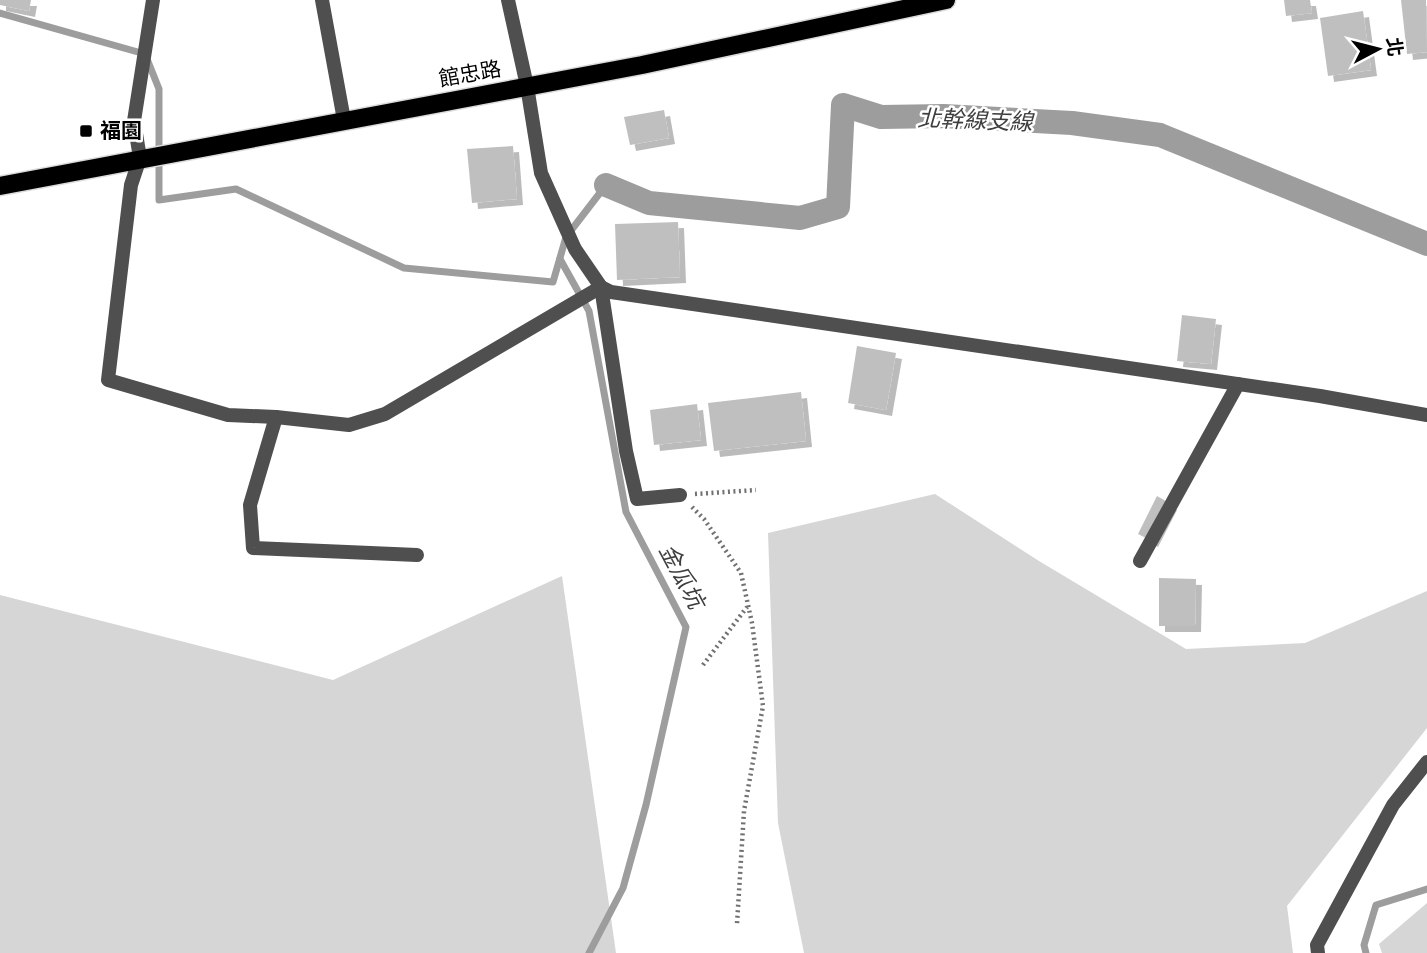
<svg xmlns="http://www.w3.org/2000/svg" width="1427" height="953" font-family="Roboto,'Noto Sans TC',sans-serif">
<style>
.green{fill:#d6d6d6}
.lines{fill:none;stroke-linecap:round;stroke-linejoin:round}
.stream{stroke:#9d9d9d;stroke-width:7}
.canal{stroke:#9d9d9d;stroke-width:24}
.building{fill:#bfbfbf;filter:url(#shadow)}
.primary-casing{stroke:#dbdbdb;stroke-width:21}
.path{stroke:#717171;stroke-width:4.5;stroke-dasharray:2 3.5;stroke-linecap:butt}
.lane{stroke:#4f4f4f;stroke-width:14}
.street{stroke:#4f4f4f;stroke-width:14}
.primary{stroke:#000;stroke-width:18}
.poi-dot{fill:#000;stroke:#fff;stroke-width:2.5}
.labels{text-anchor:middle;stroke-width:5;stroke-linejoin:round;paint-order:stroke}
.street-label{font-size:21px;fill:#000;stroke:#fff}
.poi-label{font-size:21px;font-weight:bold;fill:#000;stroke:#fff;text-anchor:start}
.water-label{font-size:23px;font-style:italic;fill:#3e3e3e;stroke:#fff}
</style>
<defs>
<filter id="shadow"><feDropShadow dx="6" dy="6" stdDeviation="0" flood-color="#0004"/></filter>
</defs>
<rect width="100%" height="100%" fill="#fff"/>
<g class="green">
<path d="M935,494L1039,561L1186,649L1305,643L1427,591V728L1287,906L1293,953H804L778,823L768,533Z"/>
<path d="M562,576L616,953H0V595L333,680Z"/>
<path d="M1427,903V953H1382L1379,944Z"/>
</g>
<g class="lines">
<g class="stream">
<path d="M0,13L145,54L159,89V200L236,189L404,268L553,282L566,237L606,185"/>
<path d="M560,259L589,311L626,512L686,627L646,805L623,888L589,953"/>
<path d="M1366,953L1364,945L1376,905L1427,889"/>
</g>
<path class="canal" d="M606,185L649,203L800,218L838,207L843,105L881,117L944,116L1072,123L1160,135L1427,244"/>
</g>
<g class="building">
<path d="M0,0H31L29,11L0,5Z"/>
<path d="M1284,0H1310L1312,13L1286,16Z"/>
<path d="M1401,0H1426L1427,52L1407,54Z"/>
<path d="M1363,11L1371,70L1328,76L1320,18Z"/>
<path d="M664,110L669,138L630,145L624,117Z"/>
<path d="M513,146L517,199L472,203L467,149Z"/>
<path d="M678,222L680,277L617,280L615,224Z"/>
<path d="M1182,315L1216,319L1211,364L1177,361Z"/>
<path d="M857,346L896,353L886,410L848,403Z"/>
<path d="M801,392L806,441L714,451L708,403Z"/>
<path d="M697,404L701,440L654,445L650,410Z"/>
<path d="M1157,496L1171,504L1152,541L1138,534Z"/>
<path d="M1159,578L1196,579L1195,626H1159Z"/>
</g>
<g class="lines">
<defs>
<path id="primary" d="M0,186L642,65L946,0"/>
</defs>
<use href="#primary" class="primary-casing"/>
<g class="path">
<path d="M695,494L756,490"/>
<path d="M692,507L704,519L741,573L752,623L763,706L744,811L737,924"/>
<path d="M703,665L747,607"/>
</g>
<g class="lane">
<path d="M322,0L344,120"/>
<path d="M508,0L527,86L541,173L575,249L601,287L626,451L637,499L680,495"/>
<path d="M140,158L131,185L108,380L228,415L276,417L349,425L385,414L601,287L611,292L1320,396L1427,415"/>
<path d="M276,417L250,505L253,548L417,555"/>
<path d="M1140,561L1238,384"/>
<path d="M1318,953L1317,945L1393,805L1427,762"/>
</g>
<path class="street" d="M140,158L134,121L153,0"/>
<use href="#primary" class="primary"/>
</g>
<rect class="poi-dot" x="79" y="124" width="14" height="14" rx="3.5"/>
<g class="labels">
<g class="street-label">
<text transform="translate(470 74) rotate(-10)" y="7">館忠路</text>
</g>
<g class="poi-label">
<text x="100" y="138">福園</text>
</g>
<g class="water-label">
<text transform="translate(975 120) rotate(2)" y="8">北幹線支線</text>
<text transform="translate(682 576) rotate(62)" y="8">金瓜坑</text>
</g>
</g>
<g transform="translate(1378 49) rotate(83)" stroke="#ffffff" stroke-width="5" paint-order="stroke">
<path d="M0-5L12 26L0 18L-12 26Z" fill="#000000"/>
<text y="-10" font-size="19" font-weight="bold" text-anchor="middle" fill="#000000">北</text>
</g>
</svg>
